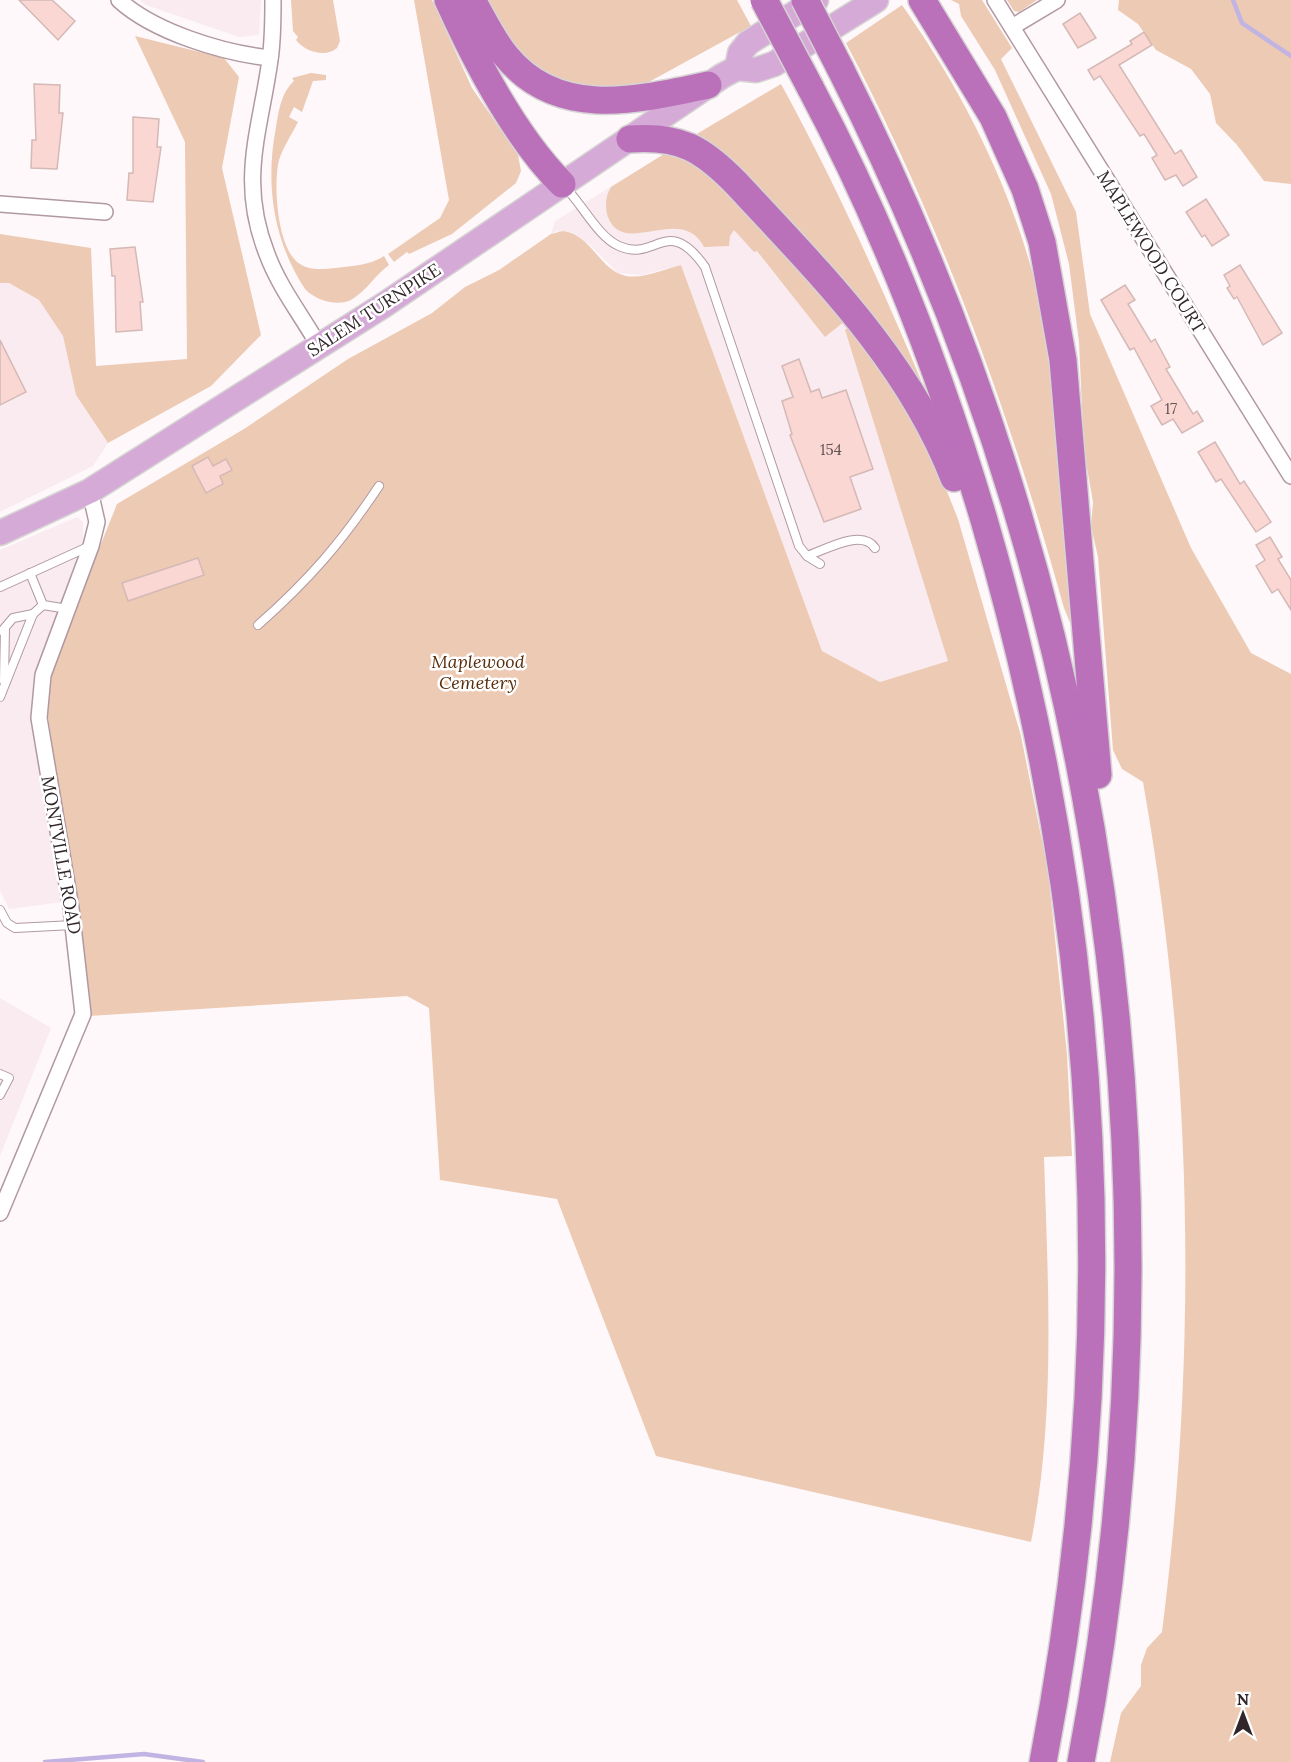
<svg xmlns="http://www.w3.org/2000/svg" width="1291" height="1762" font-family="Lora,serif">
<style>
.built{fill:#f9ebf0}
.green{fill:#edcab4}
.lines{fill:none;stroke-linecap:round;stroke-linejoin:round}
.stream{stroke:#c1b4e2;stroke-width:4.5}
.building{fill:#fad7d3;stroke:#d4b9b6;stroke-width:1.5}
.service-casing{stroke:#b199a1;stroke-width:10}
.minor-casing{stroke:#b199a1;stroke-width:18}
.primary-casing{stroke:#d6d4d4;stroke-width:27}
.motorway-casing{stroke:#d6d4d4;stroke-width:30}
.service{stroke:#fff;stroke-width:8}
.minor{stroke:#fff;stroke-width:15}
.primary{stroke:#d6aad6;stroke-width:24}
.motorway{stroke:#ba71ba;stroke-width:27}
.motorway-bridge-casing{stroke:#d6d4d4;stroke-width:30;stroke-linecap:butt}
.motorway-bridge{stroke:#ba71ba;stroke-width:27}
.labels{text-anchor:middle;stroke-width:5;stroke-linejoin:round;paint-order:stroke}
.number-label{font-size:15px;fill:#635354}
.street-label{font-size:18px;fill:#31272a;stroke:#fff}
.park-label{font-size:18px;font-style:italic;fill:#582d0b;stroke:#fff}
</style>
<rect width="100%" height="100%" fill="#fef8fa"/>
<g class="built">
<path d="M140,0H261L259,35L239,37L146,5Z"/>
<path d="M669,151L692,157L848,327L845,331L949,661L880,682L822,651L681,265L642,275L618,273L588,243L557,231L551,234L555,221Z"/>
<path d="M0,283H9L39,300L63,336L76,395L108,443L93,466L0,512Z"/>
<path d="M77,517L83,522V539L36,675L31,723L62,902L9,909L0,891V550Z"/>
<path d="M0,998L51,1028L0,1156Z"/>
</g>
<g class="green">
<path d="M291,0H333L340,41L337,48C326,58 305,52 296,40L298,37L293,31Z"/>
<path d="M414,0H432L472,88L518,155L521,171L516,183L452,234L409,254L407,252L394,262L388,254L440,218L449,200Z"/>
<path d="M481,0H737L751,26L647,83L606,92L553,81L518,56Z"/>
<path d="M951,0H982L1012,48L1001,59L1076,212L1090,314L1191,548L1251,653L1291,674V1762H1110L1121,1713L1141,1686V1665L1147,1648L1162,1632C1198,1348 1193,1064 1143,782L1122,769L1113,750L1098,557L1091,526L1093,502L1084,451L1079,342L1069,264L1051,194L995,70L961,16L959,4Z"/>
<path d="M1007,0H1037L1019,12L1014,11Z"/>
<path d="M1119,0H1291V184L1264,181L1237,145L1216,123L1210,94L1191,69L1156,50L1138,24L1118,10Z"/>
<path d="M902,5C971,103 1024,213 1046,331C1065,427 1066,528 1074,625H1071L1064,608C1010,413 940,222 846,43Z"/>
<path d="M135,36L224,58L239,77L222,168L261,335L211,386L108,443L76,395L63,336L39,300L9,283H0V234L91,248L96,366L187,359L185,142Z"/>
<path d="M311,73L326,75V80L313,81L302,112L294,107L289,117L298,122C292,134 283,147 279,160C273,184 277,250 300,264C310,271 324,269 336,268C351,266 371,265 384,256L389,265C376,274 368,289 354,298C340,308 316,301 305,289C273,240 265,184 276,127C279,110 281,93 294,81L292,78Z"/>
<path d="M781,84C834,181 878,278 921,380L915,382L695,135Z"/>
<path d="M669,151L711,173L845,321L825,337L757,251L754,252L734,230L730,236L729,246L704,247C681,202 621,261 607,214C605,204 606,195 611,187Z"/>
<path d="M563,231C592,235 599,270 626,276C643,279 665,269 681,265L822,651L880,682L948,661L845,330L848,327L901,392L928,444L958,519L1021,736L1048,871L1067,1054L1072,1156L1044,1157C1048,1285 1056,1416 1031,1542L656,1456L557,1199L440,1180L429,1008L407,996L89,1016L84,956L47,710L54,661L117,504L244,429L348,359L432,313L465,287L499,270L551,234Z"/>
</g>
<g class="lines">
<g class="stream">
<path d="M1233,0L1242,23L1291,56"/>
<path d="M45,1762L144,1754L203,1762"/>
</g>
</g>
<g class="building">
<path d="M19,0H52L75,21L58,40Z"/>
<path d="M1080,13L1096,38L1078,48L1063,24Z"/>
<path d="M1144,32L1152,45L1119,65L1175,154L1181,150L1197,177L1183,186L1176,175L1165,180L1152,158L1157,155L1144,134L1140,136L1100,76L1094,80L1088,70L1132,44L1130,41Z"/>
<path d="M34,84L60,85L59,113H63L57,169L31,168L32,140H36Z"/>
<path d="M133,117L159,119L157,147H161L153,202L127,200L129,173H133Z"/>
<path d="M1206,199L1229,235L1212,246L1205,235L1202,237L1186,212Z"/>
<path d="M135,247L143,302H140L142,330L116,332L115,276H112L110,249Z"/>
<path d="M1240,265L1282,333L1263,345L1237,297L1234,299L1227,288L1230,286L1224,275Z"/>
<path d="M1125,285L1135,300L1128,304L1151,342L1155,339L1170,367L1166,369L1193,414L1197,411L1203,421L1182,433L1173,419L1162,425L1151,406L1162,400L1134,348L1130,350L1101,300Z"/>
<path d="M0,340L26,392L0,405Z"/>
<path d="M799,359L811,392L819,389L822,398L846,390L873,469L850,477L861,509L824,522L790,435L792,434L782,401L793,397L782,366Z"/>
<path d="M1215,442L1240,484L1244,481L1271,522L1256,532L1221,479L1216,482L1198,452Z"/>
<path d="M208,457L213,466L226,459L232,470L220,476L223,484L206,493L192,466Z"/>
<path d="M1270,537L1282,557L1278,559L1291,580V610L1278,589L1272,593L1256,566L1265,560L1256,545Z"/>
<path d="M198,558L204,575L128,601L122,583Z"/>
</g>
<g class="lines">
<defs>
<g id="service">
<path d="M565,187C582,204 598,237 619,246C656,263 667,213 705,267L799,546L807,556L820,564"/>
<path d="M807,556C825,550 862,528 875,548"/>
<path d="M30,573L43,605"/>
<path d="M0,587L90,546"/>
<path d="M258,625C309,580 341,543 379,486"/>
<path d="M2,631L13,618L33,614"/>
<path d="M4,681L5,628"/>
<path d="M0,697L33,614L43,605L68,609"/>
<path d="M0,910L7,923L15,928L73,925"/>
<path d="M0,1074L9,1078L0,1095"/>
</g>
<g id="minor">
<path d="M119,0C154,32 223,53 270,58"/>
<path d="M273,0C273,20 273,40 270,60C260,132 238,181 267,254C279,287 302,316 319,346"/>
<path d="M995,0L1291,476"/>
<path d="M1012,27L1057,0"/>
<path d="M0,204L105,212"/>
<path d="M0,1213L83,1014L71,908L39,718L43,675L91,546L97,522L90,491"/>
</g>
<g id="primary">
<path d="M737,68L740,53L748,43L816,0"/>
<path d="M0,533L90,491L384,305L722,76L737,68L756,70L774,64L876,0"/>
</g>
<g id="motorway">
<path d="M448,0C476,62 514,136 562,184"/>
<path d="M472,0C483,19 492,39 506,56C558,120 638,100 708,85"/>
<path d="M922,0L993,117L1025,189L1042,242L1063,360L1098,775"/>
<path d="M840,68C1106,594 1191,1183 1081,1762"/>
<path d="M810,87C883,224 940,372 984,520C1104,930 1124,1343 1043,1762"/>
<path d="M630,139C680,135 703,149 737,184C821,275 908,360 954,478"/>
</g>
</defs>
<use href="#service" class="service-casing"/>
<use href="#minor" class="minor-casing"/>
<use href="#primary" class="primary-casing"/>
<use href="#motorway" class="motorway-casing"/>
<use href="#service" class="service"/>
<use href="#minor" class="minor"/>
<use href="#primary" class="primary"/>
<use href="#motorway" class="motorway"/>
<defs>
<g id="motorway-bridge">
<path d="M764,0L810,87"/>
<path d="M805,0L840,68"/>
</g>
</defs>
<use href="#motorway-bridge" class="motorway-bridge-casing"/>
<use href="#motorway-bridge" class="motorway-bridge"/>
</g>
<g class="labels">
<g class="number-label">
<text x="1171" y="414">17</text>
<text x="831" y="455">154</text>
</g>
<g class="street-label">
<text transform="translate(1151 252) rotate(58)" y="6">MAPLEWOOD COURT</text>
<text transform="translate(374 310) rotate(-33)" y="6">SALEM TURNPIKE</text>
<text transform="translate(61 855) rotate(80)" y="6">MONTVILLE ROAD</text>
</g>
<g class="park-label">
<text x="478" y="668">Maplewood<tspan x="478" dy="21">Cemetery</tspan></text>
</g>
</g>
<g transform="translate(1243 1714)" stroke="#ffffff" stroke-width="4.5" paint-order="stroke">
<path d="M0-4.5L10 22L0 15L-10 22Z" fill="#31272a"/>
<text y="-9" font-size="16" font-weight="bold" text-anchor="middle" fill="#31272a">N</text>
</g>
</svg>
